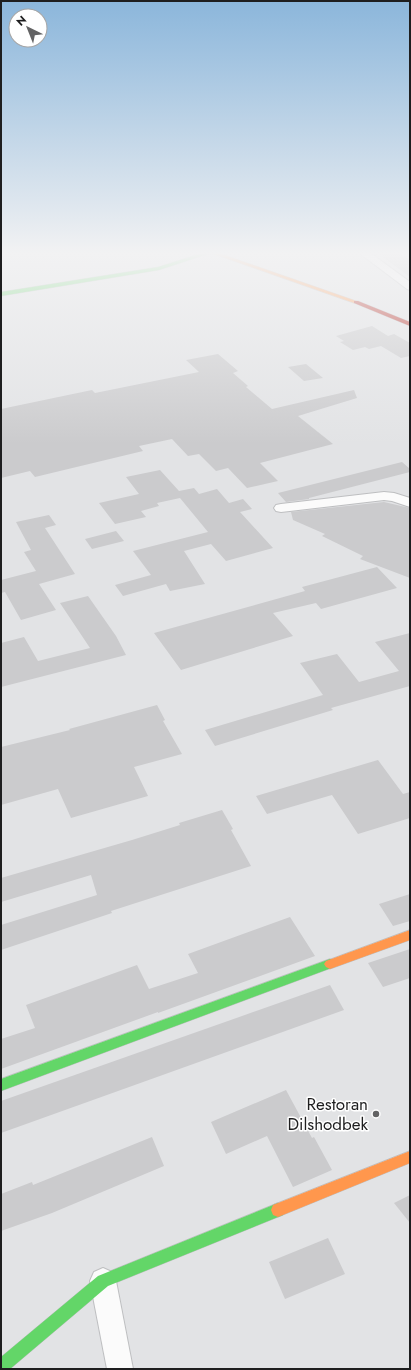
<svg xmlns="http://www.w3.org/2000/svg" width="411" height="1370" font-family="Jost,sans-serif">
<style>
.building{fill:#cbcbcd}
.lines{fill:none;stroke-linecap:round;stroke-linejoin:round}
.street-casing{stroke:#bebfc1;stroke-width:2}
.fast-casing{stroke:#bebfc1;stroke-width:1}
.slow-casing{stroke:#bebfc1;stroke-width:1}
.jam-casing{stroke:#bebfc1;stroke-width:1}
.street{fill:#fbfbfb;fill-rule:evenodd}
.fast{fill:#63d668;fill-rule:evenodd}
.slow{fill:#ff974d;fill-rule:evenodd}
.jam{fill:#b3261e;fill-rule:evenodd}
.poi-dot{fill:#636364;stroke:#fff;stroke-width:1.5}
.labels{text-anchor:middle;stroke-width:3;stroke-linejoin:round;paint-order:stroke}
.near-poi-label{font-size:17px;fill:#1e1e1f;stroke:#fff;text-anchor:end}
</style>
<rect width="100%" height="100%" fill="#e2e3e5"/>
<g class="building">
<path d="M398,252L410,260V277L379,254Z"/>
<path d="M372,326L388,336L394,334L410,343V356L401,358L381,346L369,349L365,347L353,350L340,342L344,341L336,336Z"/>
<path d="M218,354L238,371L233,373L248,386L246,387L272,409L354,390L357,398L298,416L333,444L260,463L278,481L247,488L228,468L216,471L199,454L188,456L172,439L139,446L143,451L35,477L30,471L1,478V409L92,390L95,393L199,372L186,360Z"/>
<path d="M306,364L323,378L304,381L288,367Z"/>
<path d="M402,462L410,469V472L309,498V499L286,502L278,493Z"/>
<path d="M160,470L179,491L194,488L199,494L217,489L229,503L243,499L252,509L240,512L273,548L226,561L211,544L184,551L205,584L170,591L166,584L123,596L115,585L151,575L133,551L208,532L180,498L157,503L159,506L141,511L146,517L115,524L99,503L139,494L126,477Z"/>
<path d="M384,502L410,508V578L360,559L363,556L322,536L325,534L293,520L291,512Z"/>
<path d="M49,515L56,525L45,528L75,574L39,584L56,610L21,620L5,592L1,593V580L36,571L24,552L31,550L16,522Z"/>
<path d="M116,531L124,541L92,549L85,539Z"/>
<path d="M377,567L397,588L321,609L316,603L273,613L293,636L181,670L154,633L305,591L302,587Z"/>
<path d="M88,596L116,636L126,655L1,687V643L24,637L38,661L90,648L60,603Z"/>
<path d="M410,633V686L331,708L333,710L215,746L205,730L323,695L300,663L337,654L359,682L399,671L375,642Z"/>
<path d="M157,705L165,720L163,721L182,754L134,767L148,796L71,818L58,789L1,805V747L70,730L69,729Z"/>
<path d="M378,760L403,794L410,792V818L358,834L332,795L267,814L256,796Z"/>
<path d="M222,810L233,829L231,830L251,866L111,911L112,913L1,950V925L97,895L91,875L1,902V878L132,840L180,825L179,823Z"/>
<path d="M410,894V921L393,926L379,904Z"/>
<path d="M290,917L315,956L158,1013V1012L1,1069V1039L35,1028L26,1005L137,965L149,989L198,973L188,954Z"/>
<path d="M410,949V978L383,987L368,963Z"/>
<path d="M330,985L344,1010L1,1133V1101Z"/>
<path d="M286,1090L312,1138L314,1137L332,1170L293,1187L267,1136L226,1154L211,1122Z"/>
<path d="M152,1137L164,1166L52,1213L1,1231V1194L32,1182L33,1185Z"/>
<path d="M410,1195V1223L394,1203Z"/>
<path d="M328,1238L345,1274L285,1299L269,1262Z"/>
</g>
<g class="lines">
<defs>
<g id="street">
<path d="M358,252H369L410,282V290L407,289Z"/>
<path d="M384,492L394,493L410,498V507L392,501L384,500L281,512L276,511L274,508L276,505L281,504Z"/>
<path d="M103,1268L112,1272L116,1281L133,1369H107L90,1281L94,1272Z"/>
</g>
<g id="fast">
<path d="M205,252H214L159,270L1,296V292L158,267Z"/>
<path d="M330,959L334,961L336,964L334,967L1,1091V1079Z"/>
<path d="M278,1203L283,1205L285,1210L283,1215L108,1286L10,1369H1V1357L98,1276Z"/>
</g>
<g id="slow">
<path d="M208,252H216L359,302L354,303Z"/>
<path d="M410,930V940L330,969L326,967L324,964L326,961Z"/>
<path d="M410,1151V1163L278,1217L273,1215L271,1210L273,1205Z"/>
</g>
<path id="jam" d="M354,301H358L410,322V326L354,303Z"/>
</defs>
<use href="#street" class="street-casing"/>
<use href="#fast" class="fast-casing"/>
<use href="#slow" class="slow-casing"/>
<use href="#jam" class="jam-casing"/>
<use href="#street" class="street"/>
<use href="#fast" class="fast"/>
<use href="#slow" class="slow"/>
<use href="#jam" class="jam"/>
</g>
<linearGradient id="sky" x2="0" y2="1"><stop stop-color="#8bb6db"/><stop offset="0.57" stop-color="#f2f2f3"/><stop offset="1" stop-color="#f2f2f3" stop-opacity="0"/></linearGradient>
<rect width="411" height="444" fill="url(#sky)"/>
<circle class="poi-dot" cx="376" cy="1114" r="4"/>
<g class="labels">
<g class="near-poi-label">
<text x="368" y="1110">Restoran<tspan x="368" dy="20">Dilshodbek</tspan></text>
</g>
</g>
<rect width="411" height="1370" fill="none" stroke="#1e1e1f" stroke-width="4"/>
<g transform="translate(28 28) rotate(317)"><circle r="19" fill="#ffffff" stroke="#a5a5a5"/>
<path d="M0-3L7 15L0 10L-7 15Z" fill="#636364"/>
<text y="-6" font-size="11" font-weight="bold" text-anchor="middle" fill="#1e1e1f">N</text>
</g>
</svg>
